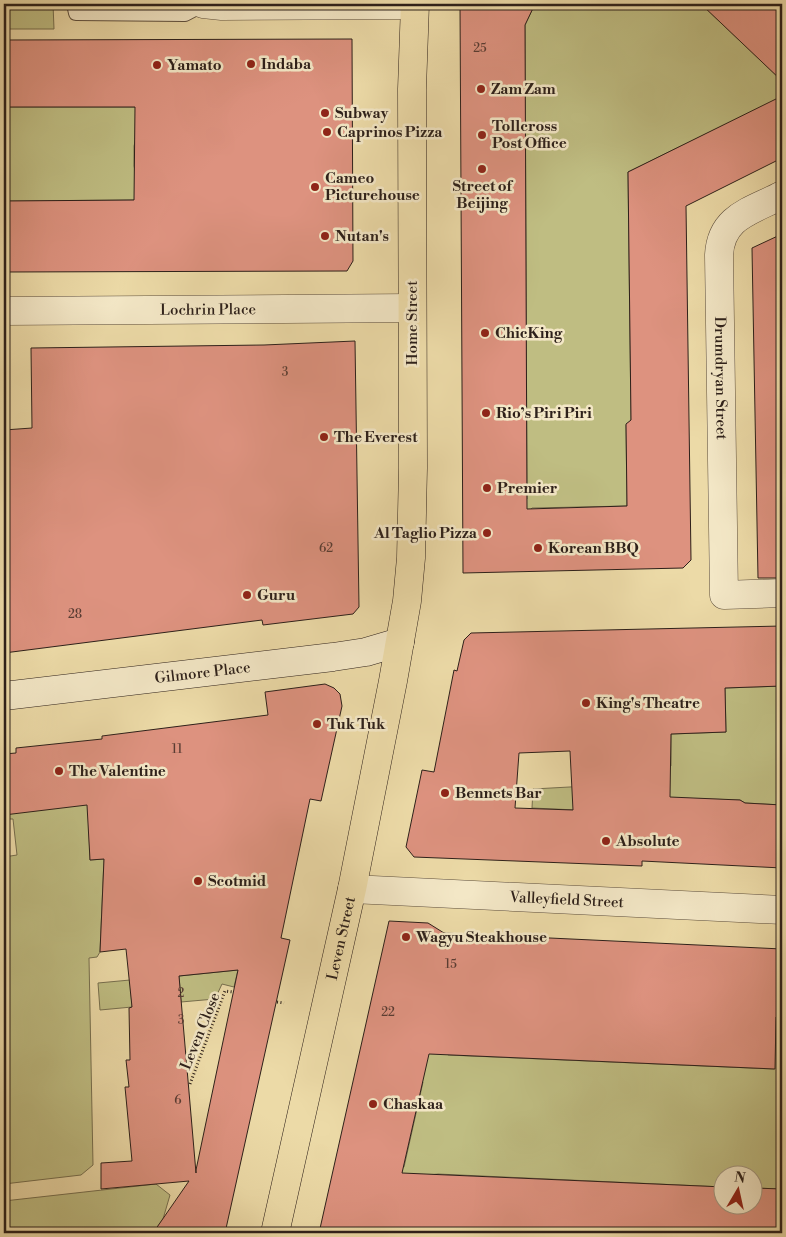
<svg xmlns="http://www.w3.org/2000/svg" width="786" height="1237" font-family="'Libre Bodoni',serif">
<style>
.green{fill:#bfbd82;stroke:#766e4e}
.building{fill:#dd927f;stroke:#2d201a;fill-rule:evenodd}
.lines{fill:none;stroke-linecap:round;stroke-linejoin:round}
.lane-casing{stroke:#5d4e3d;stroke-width:16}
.street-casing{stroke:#5d4e3d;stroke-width:29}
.secondary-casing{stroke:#2d201a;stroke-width:29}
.primary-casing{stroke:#2d201a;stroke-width:29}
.path{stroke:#2d201a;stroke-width:3;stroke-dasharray:1 2.5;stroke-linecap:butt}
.lane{stroke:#f3e7c6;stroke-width:14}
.street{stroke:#f3e7c6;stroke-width:28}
.secondary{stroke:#f3e7c6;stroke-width:28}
.primary{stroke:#ecdaa7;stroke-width:28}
.poi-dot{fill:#8f2418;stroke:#f3e7c6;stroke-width:2}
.labels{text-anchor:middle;stroke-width:5;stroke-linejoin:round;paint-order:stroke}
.number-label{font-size:12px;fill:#593c33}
.poi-label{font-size:15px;font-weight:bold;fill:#2d201a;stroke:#f3e7c6;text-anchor:start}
.street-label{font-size:15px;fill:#2d201a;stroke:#f3e7c6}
</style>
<rect width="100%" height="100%" fill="#ecdaa7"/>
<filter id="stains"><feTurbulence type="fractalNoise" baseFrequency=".004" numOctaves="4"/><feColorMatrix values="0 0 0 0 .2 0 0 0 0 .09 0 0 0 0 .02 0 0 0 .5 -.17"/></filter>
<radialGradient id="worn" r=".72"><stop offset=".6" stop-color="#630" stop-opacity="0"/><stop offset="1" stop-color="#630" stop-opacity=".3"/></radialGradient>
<g class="green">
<path d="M4,4H53L54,29H4Z"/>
<path d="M535,4H701L778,77L782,85V97L628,172L631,420L626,425L627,506L532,508L527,513L520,505L527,499L525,25Z"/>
<path d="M4,107H144L134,146V166L142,200L4,201Z"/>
<path d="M782,686V805L745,803L740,800L645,797L644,813L532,808L533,789L606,785L612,766H671V734L726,732L725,688Z"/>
<path d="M5,802L88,804L90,860L104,859L100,952L97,957L89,958L93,1165L81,1175L4,1184V857L17,855L13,819H6Z"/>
<path d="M238,970L234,987L222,984L215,999L181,1002L179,976Z"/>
<path d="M130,980L132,1007L100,1010L98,983Z"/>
<path d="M776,1017L782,1018V1189L754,1188V1174H724L723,1187L438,1174L391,1180L401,1167H404L423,1082L404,1080L449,1030L448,1055L774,1069Z"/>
<path d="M156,1184L170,1195L163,1219L153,1233H4V1201Z"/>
</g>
<g class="building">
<path d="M460,4H535L525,25L527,509L627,506L626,424L631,420L628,172L782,96V158L686,206L691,560L683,568L463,573Z"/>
<path d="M701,4H782V81Z"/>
<path d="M352,39L353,261L347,271L4,272V201L134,200L135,107H4V40Z"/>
<path d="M782,234V578H758L752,248Z"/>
<path d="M355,341L359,607L353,614L263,625L262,620L4,653V430L32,428L31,348L264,345Z"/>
<path d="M782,626V686L725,688L726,732L671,734L670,797L740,800L745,803L782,805V868L642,861V866L414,857L406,847L422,770L434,772L454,670L457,671L464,640L471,633ZM570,751L573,810L515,808L519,753Z"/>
<path d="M325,684L334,688L340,694L342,706L321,801L310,799L281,938L290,940L225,1233H153L189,1181L101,1189V1163L132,1161L125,1087H129L126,1060H130L129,1008L132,1007L126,949L100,952L104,859L90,860L87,805L4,815V754L16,753V748L102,739V736L268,715L265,692ZM238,970L196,1170V1173L179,976Z"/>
<path d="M389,921L428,923L444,933L782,949V1018L776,1017L775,1069L429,1054L402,1173L724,1187V1204H754V1188L782,1189V1233H319Z"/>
</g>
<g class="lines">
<defs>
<path id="lane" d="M74,4L76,13L185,14L204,4"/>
<g id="street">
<path d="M203,4L222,6L415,5"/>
<path id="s1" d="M782,195C752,211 721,216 719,255L724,595L782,593"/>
<path id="s2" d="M4,311L412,308"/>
<path id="s3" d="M352,889L782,910"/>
</g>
<g id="secondary">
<path id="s4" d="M4,696L333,657L366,652L400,642"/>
</g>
<g id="primary">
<path id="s5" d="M275,1233L352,889L393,681L407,601L411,558L413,468L412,89L415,4"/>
</g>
</defs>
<use href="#lane" class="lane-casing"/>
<use href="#street" class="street-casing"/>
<use href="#secondary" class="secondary-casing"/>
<use href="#primary" class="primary-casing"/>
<g class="path">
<path d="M277,1002L284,1003"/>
<path d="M190,1084L225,991L233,992"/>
</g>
<use href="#lane" class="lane"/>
<use href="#street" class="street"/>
<use href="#secondary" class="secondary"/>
<use href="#primary" class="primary"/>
</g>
<g class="poi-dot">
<circle cx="251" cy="64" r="5"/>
<circle cx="157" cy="65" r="5"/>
<circle cx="481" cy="89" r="5"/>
<circle cx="325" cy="113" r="5"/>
<circle cx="327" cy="132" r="5"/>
<circle cx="482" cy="135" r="5"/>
<circle cx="482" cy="169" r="5"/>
<circle cx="315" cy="187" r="5"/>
<circle cx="325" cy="236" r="5"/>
<circle cx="485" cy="333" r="5"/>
<circle cx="486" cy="413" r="5"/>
<circle cx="324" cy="437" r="5"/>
<circle cx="487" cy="488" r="5"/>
<circle cx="487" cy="533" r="5"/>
<circle cx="538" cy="548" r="5"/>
<circle cx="247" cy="595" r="5"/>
<circle cx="586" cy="703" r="5"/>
<circle cx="317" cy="724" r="5"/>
<circle cx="59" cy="771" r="5"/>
<circle cx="445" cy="793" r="5"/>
<circle cx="606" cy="841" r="5"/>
<circle cx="198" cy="881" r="5"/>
<circle cx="406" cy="937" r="5"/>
<circle cx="373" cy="1104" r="5"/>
</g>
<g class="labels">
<g class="number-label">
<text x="480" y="52">25</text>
<text x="285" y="376">3</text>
<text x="326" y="552">62</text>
<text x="75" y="618">28</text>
<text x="177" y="753">11</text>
<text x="451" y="968">15</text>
<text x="181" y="997">2</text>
<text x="388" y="1016">22</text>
<text x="181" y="1024">3</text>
<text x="178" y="1104">6</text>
</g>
<g class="poi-label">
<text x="261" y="69">Indaba</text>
<text x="167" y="70">Yamato</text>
<text x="491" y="94">Zam Zam</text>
<text x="335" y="118">Subway</text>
<text x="492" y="131">Tollcross<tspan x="492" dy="17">Post Office</tspan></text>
<text x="337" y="137">Caprinos Pizza</text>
<text x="325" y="183">Cameo<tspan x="325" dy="17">Picturehouse</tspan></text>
<text x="482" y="191" text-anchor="middle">Street of<tspan x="482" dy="17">Beijing</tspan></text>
<text x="335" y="241">Nutan's</text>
<text x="495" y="338">ChicKing</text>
<text x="496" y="418">Rio’s Piri Piri</text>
<text x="334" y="442">The Everest</text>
<text x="497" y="493">Premier</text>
<text x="477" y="538" text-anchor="end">Al Taglio Pizza</text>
<text x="548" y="553">Korean BBQ</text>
<text x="257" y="600">Guru</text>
<text x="596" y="708">King's Theatre</text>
<text x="327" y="729">Tuk Tuk</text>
<text x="69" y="776">The Valentine</text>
<text x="455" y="798">Bennets Bar</text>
<text x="616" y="846">Absolute</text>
<text x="208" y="886">Scotmid</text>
<text x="416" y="942">Wagyu Steakhouse</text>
<text x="383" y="1109">Chaskaa</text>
</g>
<g class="street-label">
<text dy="5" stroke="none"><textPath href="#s2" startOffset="204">Lochrin Place</textPath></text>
<text transform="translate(412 323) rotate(-90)" y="5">Home Street</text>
<text dy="5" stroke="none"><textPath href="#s1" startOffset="216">Drumdryan Street</textPath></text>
<text dy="5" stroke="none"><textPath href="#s4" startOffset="200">Gilmore Place</textPath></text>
<text dy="5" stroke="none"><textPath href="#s3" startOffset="215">Valleyfield Street</textPath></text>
<text dy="5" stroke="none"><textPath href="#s5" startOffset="302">Leven Street</textPath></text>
<text transform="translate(200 1031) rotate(-68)" y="5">Leven Close</text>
</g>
</g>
<rect width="786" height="1237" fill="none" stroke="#ecdaa7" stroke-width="20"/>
<rect x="5" y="5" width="776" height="1227" fill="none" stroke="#2d201a" stroke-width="2.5"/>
<rect x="10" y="10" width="766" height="1217" fill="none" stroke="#2d201a"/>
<g transform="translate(738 1190) rotate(9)"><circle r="24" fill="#f3e7c6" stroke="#a49781"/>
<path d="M0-4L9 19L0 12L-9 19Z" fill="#8f2418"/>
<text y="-8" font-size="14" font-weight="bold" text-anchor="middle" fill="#2d201a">N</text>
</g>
<rect width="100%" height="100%" filter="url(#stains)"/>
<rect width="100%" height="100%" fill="url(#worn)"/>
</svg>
